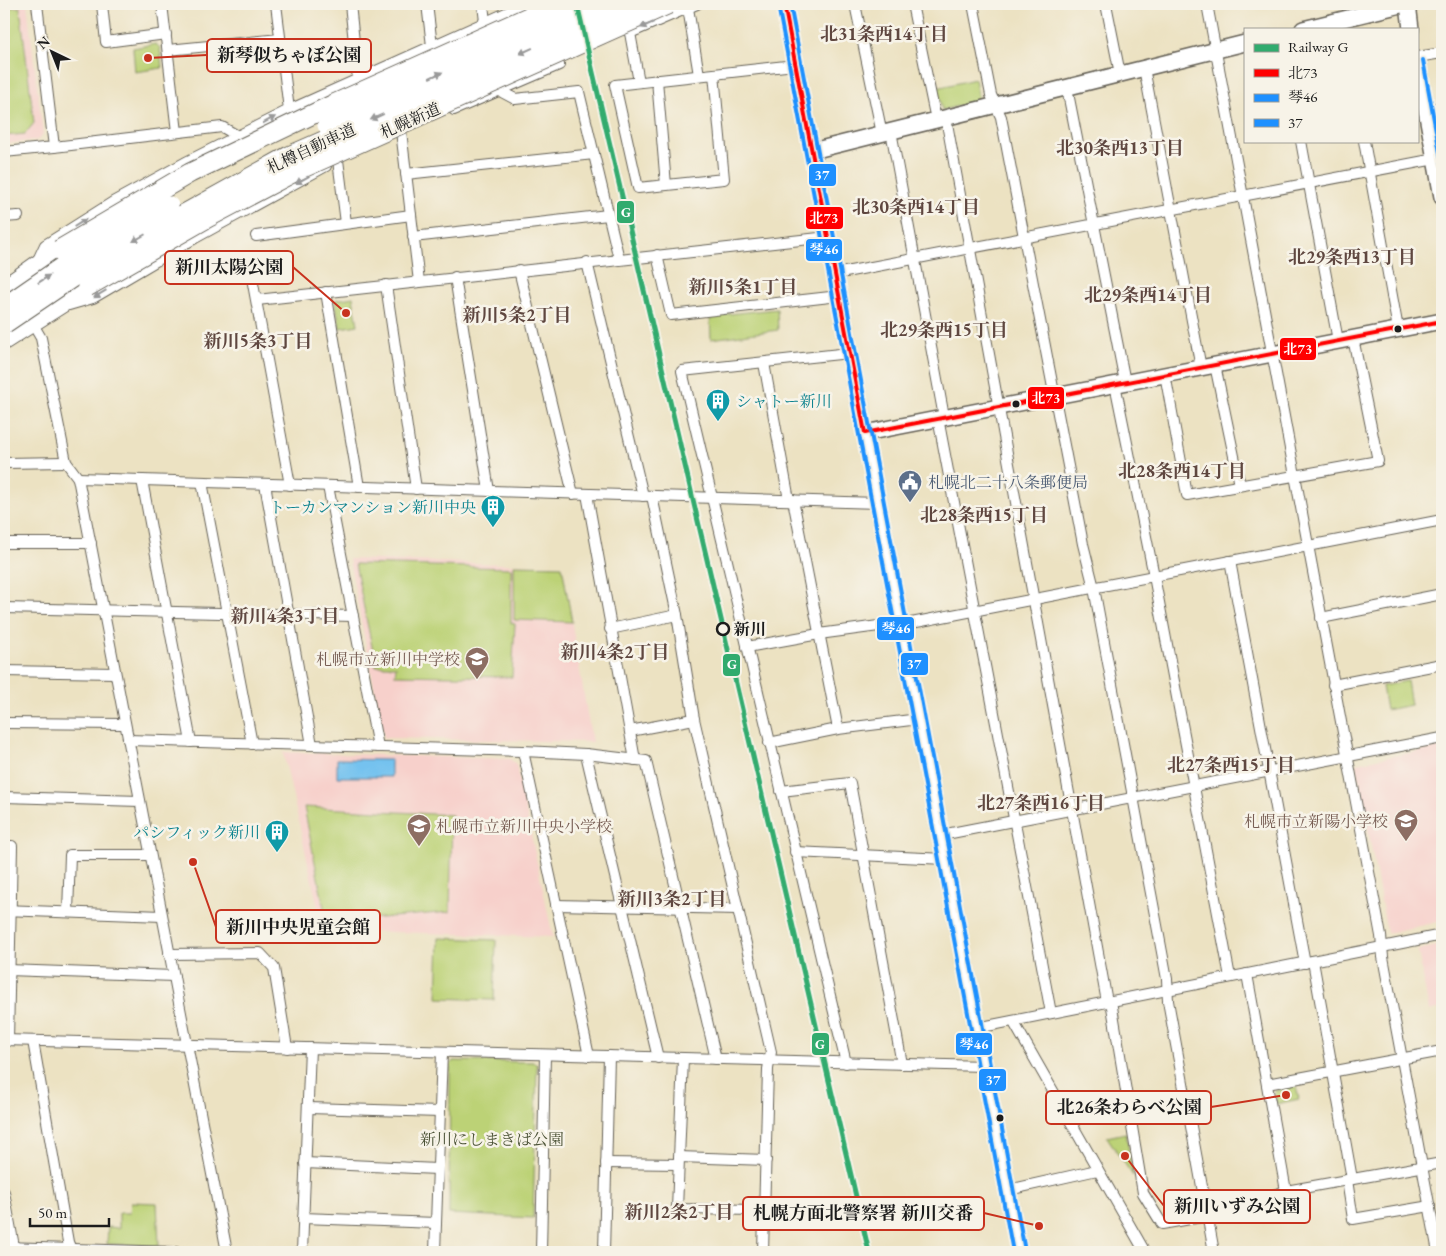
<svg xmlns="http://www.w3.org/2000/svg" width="1446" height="1256" font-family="'EB Garamond','Noto Serif JP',serif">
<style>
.built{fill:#f7d0cb}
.green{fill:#bcd276;stroke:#6c7749}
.water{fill:#74c2ef;stroke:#486f86}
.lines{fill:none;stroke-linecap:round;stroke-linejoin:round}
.street-casing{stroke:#656156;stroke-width:12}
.secondary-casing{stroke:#656156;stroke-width:18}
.highway-casing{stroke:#656156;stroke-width:21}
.street{stroke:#fff;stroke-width:10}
.secondary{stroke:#fff;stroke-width:15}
.highway{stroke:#fff;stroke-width:19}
.highway-bridge-casing{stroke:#656156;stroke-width:21;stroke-linecap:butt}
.highway-bridge{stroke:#fff;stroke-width:19}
.bus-1-casing{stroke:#f7f3e8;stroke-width:8}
.bus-2-casing{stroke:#f7f3e8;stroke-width:8}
.bus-3-casing{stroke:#f7f3e8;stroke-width:8}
.bus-1{stroke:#f00;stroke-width:4}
.bus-2{stroke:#1e90ff;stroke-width:4}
.bus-3{stroke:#1e90ff;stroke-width:4}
.rail-1-casing{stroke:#f7f3e8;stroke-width:9}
.rail-1{stroke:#31ab6e;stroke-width:5}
.oneway{fill:#999}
.bus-dot{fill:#1c1c1c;stroke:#f7f3e8;stroke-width:2}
.stop-dot{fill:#f7f3e8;stroke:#1c1c1c;stroke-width:2.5}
.labels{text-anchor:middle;stroke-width:5;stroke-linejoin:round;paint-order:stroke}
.street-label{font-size:16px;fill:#1c1c1c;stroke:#f7f3e8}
.culture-label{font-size:16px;fill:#0d838f;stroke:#f7f3e8;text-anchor:end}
.service-label{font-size:16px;fill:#4e5e75;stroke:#f7f3e8;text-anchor:start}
.stop-label{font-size:16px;font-weight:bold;fill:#1c1c1c;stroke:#f7f3e8;text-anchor:start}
.education-label{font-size:16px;fill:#785e54;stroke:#f7f3e8;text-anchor:end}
.park-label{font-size:16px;fill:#4c5337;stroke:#f7f3e8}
.neighbourhood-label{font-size:18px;font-weight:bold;fill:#5f4740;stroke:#f7f3e8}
.leader{fill:none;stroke:#c8321e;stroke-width:2}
.callout-dot{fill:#c8321e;stroke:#f7f3e8;stroke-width:2}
.callout{fill:#f7f3e8;stroke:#c8321e;stroke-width:2}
.callout-label{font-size:18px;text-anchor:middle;font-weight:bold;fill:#1c1c1c}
.line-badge{stroke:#f7f3e8;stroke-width:2}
.badge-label{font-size:14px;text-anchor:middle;font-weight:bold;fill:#fff}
</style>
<rect width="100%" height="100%" fill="#f7f3e8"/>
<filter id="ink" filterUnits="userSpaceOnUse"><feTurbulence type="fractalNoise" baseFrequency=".02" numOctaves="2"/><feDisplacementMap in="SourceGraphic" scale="10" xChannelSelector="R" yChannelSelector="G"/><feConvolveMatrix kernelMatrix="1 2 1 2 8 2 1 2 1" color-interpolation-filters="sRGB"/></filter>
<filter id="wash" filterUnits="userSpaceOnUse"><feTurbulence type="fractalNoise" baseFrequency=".0096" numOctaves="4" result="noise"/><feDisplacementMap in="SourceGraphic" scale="20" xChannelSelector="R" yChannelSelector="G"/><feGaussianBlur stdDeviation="1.12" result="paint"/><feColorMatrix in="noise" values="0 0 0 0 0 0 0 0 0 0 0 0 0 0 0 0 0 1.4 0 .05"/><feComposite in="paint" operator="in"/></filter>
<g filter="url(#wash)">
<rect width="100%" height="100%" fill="#ece2c2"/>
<g class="built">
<path d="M4,4H27L43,134L38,140L4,144Z"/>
<path d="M349,559L562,566L592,742L384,738Z"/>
<path d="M1442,747V921L1387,933L1356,763Z"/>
<path d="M283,752L510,759L516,764L553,937L323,930Z"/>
<path d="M1442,945V1008L1429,1011L1418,950Z"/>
</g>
<g class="green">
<path d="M20,7L34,123L25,134L4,136V8Z"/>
<path d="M156,44L160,48L162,68L135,72L133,48Z"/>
<path d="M975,79L979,101L942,110L937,88Z"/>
<path d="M353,297L358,325L340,328L335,300Z"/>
<path d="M777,309L778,330L711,339L710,316Z"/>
<path d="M355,564L511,568V623L515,624L512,677L395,675L396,666H376Z"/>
<path d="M514,565L562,566L572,622L514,620Z"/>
<path d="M1407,681L1411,705L1386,710L1382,686Z"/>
<path d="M304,807L452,815L450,912L334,922L326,918Z"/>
<path d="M439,938L496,940L494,1000L437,998Z"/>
<path d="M453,1061L533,1062L537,1065L533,1218L449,1214L450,1065Z"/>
<path d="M1296,1086L1299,1099L1276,1104L1274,1091Z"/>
<path d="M1126,1133L1133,1176L1107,1137Z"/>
<path d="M131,1202L157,1203L159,1246L107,1244L108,1227L119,1228V1213H130Z"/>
</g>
<path class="water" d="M337,759L391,760V777H337Z"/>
</g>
<g filter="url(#ink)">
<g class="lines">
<defs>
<g id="street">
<path d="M102,4L106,42L166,34"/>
<path d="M162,4L177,132"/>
<path d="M276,4L289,110"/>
<path d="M350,4L358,80"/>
<path d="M427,4L432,46"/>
<path d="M483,4L485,22"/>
<path d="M855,4L882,134"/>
<path d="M912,4L936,120"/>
<path d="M973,4L991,95L1001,117L1083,544L1094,588L1167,979L1168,1001L1214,1252"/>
<path d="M1106,4L1120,74"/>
<path d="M1207,4L1381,936L1383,957L1438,1252"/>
<path d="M688,8L699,75"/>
<path d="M624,20L630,33L639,82"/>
<path d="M630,33L697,4"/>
<path d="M168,50L280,39"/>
<path d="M1417,57L1442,53"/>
<path d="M1144,68L1201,368"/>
<path d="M714,74L724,179L638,188L615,85C675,78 735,72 795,65"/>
<path d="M657,80L666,185"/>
<path d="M1067,88L1125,382"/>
<path d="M500,91L515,99L579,92L619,259"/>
<path d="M454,110L559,65L555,52"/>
<path d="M1426,110L1442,107"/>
<path d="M946,118L1107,1002"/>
<path d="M401,131L419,282"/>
<path d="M891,131L944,417"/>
<path d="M1301,141L1338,341"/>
<path d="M1364,141L1398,329"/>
<path d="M54,147L222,127L238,136"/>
<path d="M4,152L54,147L37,4"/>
<path d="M338,160L346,223"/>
<path d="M406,174L594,154"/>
<path d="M4,217L18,216"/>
<path d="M256,236L411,215"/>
<path d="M413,237L608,215"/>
<path d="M657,255L671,315L839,296"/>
<path d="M37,262L45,245L113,202L188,161L289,110L526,4"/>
<path d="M249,262L290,485"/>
<path d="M587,262L643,496"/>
<path d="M519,270L573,494"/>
<path d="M835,274L1435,159"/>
<path d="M455,277L489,491"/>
<path d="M386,285L416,489"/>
<path d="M326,292L359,487"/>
<path d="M257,300L828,237"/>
<path d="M69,305L93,298L195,238L326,166"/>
<path d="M31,321L41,338L66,462L78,478"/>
<path d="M764,363L789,500"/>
<path d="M1215,365L1240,485"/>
<path d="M1165,374L1187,495L1378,461L1353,338"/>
<path d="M1115,384L1154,576L1230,977"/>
<path d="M938,418L1051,1013"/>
<path d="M4,463L66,462"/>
<path d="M142,480L191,742"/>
<path d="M202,482L252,744"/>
<path d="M265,484L312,745"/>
<path d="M328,486L378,747"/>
<path d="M587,494L635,760"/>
<path d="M652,496L677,615L694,719L771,1052L768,1069L763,1252"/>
<path d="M793,500L838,729"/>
<path d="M4,543H91"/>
<path d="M1230,561L1305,963"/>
<path d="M4,608L353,616"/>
<path d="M1321,618L1442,594"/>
<path d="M901,625L1442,520"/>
<path d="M610,629L677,615"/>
<path d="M747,647L819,634L901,623"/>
<path d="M4,671L115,673"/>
<path d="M1333,685L1442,664"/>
<path d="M4,723L125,724"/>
<path d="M630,731L694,719"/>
<path d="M128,740L523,751L589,1056"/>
<path d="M769,743L838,729L919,719"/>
<path d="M523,751L586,754L646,761L716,1059"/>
<path d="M586,754L658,1058"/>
<path d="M781,791L850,783L902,1064"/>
<path d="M4,797L140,801"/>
<path d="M941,835L1442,738"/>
<path d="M4,846H12L8,1041"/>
<path d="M795,852L945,859"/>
<path d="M556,905L738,909"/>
<path d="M4,910L162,916"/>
<path d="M68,912L70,855H150"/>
<path d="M169,954L260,953L274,968L287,1048"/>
<path d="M1313,961L1352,1179"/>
<path d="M8,970L174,976"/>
<path d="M1247,974L1286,1191"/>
<path d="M1111,1001L1143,1193L1162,1224L1207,1216L1286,1191L1442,1163"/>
<path d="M1013,1021L1145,1252"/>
<path d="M977,1028L1442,935"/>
<path d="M4,1040L984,1066"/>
<path d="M33,1041L68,1242L72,1252"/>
<path d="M683,1058L677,1209L764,1210"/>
<path d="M846,1063L682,371L849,353"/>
<path d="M1267,1084L1442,1051"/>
<path d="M309,1108L440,1112"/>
<path d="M679,1157L766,1160"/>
<path d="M305,1163L437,1169"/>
<path d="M606,1163L678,1164"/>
<path d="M1347,1180L1353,1219L1430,1206"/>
<path d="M1008,1190L1097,1170"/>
<path d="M4,1192L15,1252"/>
<path d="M303,1218L436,1223"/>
<path d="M4,1247L176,1252"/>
<path d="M227,1252L78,478L878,503"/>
<path d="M302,1252L310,1048"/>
<path d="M435,1252L442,1052"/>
<path d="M541,1252L545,1055"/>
<path d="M604,1252L609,1056"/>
</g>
<g id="secondary">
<path d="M784,4L1019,1252"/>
<path d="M1408,4L1411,29"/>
<path d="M1303,29L1405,4"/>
<path d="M1417,61L1442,197"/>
<path d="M812,151L1245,43"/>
<path d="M865,433L1442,321"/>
</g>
<g id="highway">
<path d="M4,289L59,250"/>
<path d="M4,340L87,287"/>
</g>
</defs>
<use href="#street" class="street-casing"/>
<use href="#secondary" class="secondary-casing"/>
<use href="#highway" class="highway-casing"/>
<use href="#street" class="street"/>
<use href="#secondary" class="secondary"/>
<use href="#highway" class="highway"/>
<defs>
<g id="highway-bridge">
<path d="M327,125L595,4"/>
<path d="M59,250L190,173L334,104L557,4"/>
<path d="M87,287L209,217L294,172L669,4"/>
<path d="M4,307L69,262L169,206"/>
<path d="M4,324L85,269L289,156L635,4"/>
</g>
</defs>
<use href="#highway-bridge" class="highway-bridge-casing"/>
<use href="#highway-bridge" class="highway-bridge"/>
<defs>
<g id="bus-1">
<path d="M784,4L865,433"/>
<path d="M865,433L1442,321"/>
</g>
<path id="bus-2" d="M778,5L1013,1252"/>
<g id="bus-3">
<path d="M790,4L1025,1251"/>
<path d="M1423,60L1442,164"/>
</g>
</defs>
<use href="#bus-1" class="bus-1-casing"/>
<use href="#bus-2" class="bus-2-casing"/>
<use href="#bus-3" class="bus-3-casing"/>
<use href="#bus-1" class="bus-1"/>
<use href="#bus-2" class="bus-2"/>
<use href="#bus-3" class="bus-3"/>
<defs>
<path id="rail-1" d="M577,4L869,1252"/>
</defs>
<use href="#rail-1" class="rail-1-casing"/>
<use href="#rail-1" class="rail-1"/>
</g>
<defs><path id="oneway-solid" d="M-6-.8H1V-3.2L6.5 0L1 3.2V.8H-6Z" transform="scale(1.25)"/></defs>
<g class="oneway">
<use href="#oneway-solid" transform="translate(647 25) rotate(157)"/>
<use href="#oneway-solid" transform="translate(526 51) rotate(156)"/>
<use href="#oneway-solid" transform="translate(436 75) rotate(-24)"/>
<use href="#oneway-solid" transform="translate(377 117) rotate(156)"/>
<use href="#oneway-solid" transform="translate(269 120) rotate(-28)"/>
<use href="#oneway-solid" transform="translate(302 180) rotate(151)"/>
<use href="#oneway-solid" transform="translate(80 223) rotate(-32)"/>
<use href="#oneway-solid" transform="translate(139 238) rotate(150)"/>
<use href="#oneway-solid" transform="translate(44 279) rotate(-34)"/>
<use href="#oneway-solid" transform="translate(100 294) rotate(149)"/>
</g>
</g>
<defs>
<symbol id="building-pin" viewBox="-11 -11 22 30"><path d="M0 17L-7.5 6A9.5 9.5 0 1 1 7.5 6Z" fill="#0f9aa8" stroke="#f7f3e8"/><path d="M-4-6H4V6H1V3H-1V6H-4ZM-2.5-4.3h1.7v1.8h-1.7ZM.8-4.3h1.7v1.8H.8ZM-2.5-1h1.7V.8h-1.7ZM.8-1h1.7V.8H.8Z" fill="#fff"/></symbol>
<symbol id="civic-pin" viewBox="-11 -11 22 30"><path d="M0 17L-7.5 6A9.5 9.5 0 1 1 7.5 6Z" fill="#5c6f8a" stroke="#f7f3e8"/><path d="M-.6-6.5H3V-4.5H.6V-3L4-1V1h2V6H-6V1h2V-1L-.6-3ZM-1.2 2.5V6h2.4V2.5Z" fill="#fff"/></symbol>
<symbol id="school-pin" viewBox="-11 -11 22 30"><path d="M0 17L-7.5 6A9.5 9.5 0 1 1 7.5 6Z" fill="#8d6e63" stroke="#f7f3e8"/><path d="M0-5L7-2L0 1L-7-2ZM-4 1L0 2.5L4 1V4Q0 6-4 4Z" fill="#fff"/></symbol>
</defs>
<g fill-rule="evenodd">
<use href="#building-pin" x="704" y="387" width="28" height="38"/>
<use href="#civic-pin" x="896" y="468" width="28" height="38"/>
<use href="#building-pin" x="479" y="493" width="28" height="38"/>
<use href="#school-pin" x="463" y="645" width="28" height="38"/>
<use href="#school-pin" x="1392" y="807" width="28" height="38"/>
<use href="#school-pin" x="405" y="812" width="28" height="38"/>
<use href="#building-pin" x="263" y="818" width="28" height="38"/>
</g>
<g class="bus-dot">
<circle cx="1398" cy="329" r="4.5"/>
<circle cx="1016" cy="404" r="4.5"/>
<circle cx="1000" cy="1118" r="4.5"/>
</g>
<circle class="stop-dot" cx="723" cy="629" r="6"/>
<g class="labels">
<g class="street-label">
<text transform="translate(410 120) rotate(-24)" y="6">札幌新道</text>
<text transform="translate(311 148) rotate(-25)" y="6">札樽自動車道</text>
</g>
<g class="culture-label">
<text x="736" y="407" text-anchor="start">シャトー新川</text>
<text x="476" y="513">トーカンマンション新川中央</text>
<text x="260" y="838">パシフィック新川</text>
</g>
<g class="service-label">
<text x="928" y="488">札幌北二十八条郵便局</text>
</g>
<g class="stop-label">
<text x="734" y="635">新川</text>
</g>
<g class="education-label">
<text x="460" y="665">札幌市立新川中学校</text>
<text x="1388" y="827">札幌市立新陽小学校</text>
<text x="436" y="832" text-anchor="start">札幌市立新川中央小学校</text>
</g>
<g class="park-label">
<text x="492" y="1145">新川にしまきば公園</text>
</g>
<g class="neighbourhood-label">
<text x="884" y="40">北31条西14丁目</text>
<text x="1120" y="154">北30条西13丁目</text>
<text x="916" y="213">北30条西14丁目</text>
<text x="1352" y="263">北29条西13丁目</text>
<text x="743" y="293">新川5条1丁目</text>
<text x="1148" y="301">北29条西14丁目</text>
<text x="517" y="321">新川5条2丁目</text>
<text x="944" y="336">北29条西15丁目</text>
<text x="258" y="347">新川5条3丁目</text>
<text x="1182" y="477">北28条西14丁目</text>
<text x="984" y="521">北28条西15丁目</text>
<text x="285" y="622">新川4条3丁目</text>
<text x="615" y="658">新川4条2丁目</text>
<text x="1231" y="771">北27条西15丁目</text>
<text x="1041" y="809">北27条西16丁目</text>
<text x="672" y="905">新川3条2丁目</text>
<text x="679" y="1218">新川2条2丁目</text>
</g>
</g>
<path class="leader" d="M148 58L207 55M346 313L293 267M193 862L216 927M1286 1095L1211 1107M1125 1156L1164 1206M1039 1226L984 1213"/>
<g class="callout-dot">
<circle cx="148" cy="58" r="5"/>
<circle cx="346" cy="313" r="5"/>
<circle cx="193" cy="862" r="5"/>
<circle cx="1286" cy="1095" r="5"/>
<circle cx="1125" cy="1156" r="5"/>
<circle cx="1039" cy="1226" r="5"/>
</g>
<g class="callout">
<rect x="207" y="39" width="164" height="33" rx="5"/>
<rect x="165" y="251" width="128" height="33" rx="5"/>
<rect x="216" y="910" width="164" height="33" rx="5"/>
<rect x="1046" y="1091" width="165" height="33" rx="5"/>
<rect x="1164" y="1190" width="146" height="33" rx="5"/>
<rect x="743" y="1197" width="241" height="33" rx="5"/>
</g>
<g class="callout-label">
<text x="289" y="61">新琴似ちゃぼ公園</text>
<text x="229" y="273">新川太陽公園</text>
<text x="298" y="933">新川中央児童会館</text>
<text x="1129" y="1113">北26条わらべ公園</text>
<text x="1237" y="1212">新川いずみ公園</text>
<text x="863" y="1219">札幌方面北警察署 新川交番</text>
</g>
<g class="line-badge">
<rect x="808" y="163" width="29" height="24" rx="5" fill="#1e90ff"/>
<rect x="616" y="200" width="19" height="24" rx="5" fill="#31ab6e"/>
<rect x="805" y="206" width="39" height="24" rx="5" fill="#f00"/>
<rect x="805" y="238" width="38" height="24" rx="5" fill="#1e90ff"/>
<rect x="1279" y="337" width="38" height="24" rx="5" fill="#f00"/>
<rect x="1027" y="386" width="38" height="24" rx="5" fill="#f00"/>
<rect x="876" y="616" width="39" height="25" rx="5" fill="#1e90ff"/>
<rect x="900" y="652" width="29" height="24" rx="5" fill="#1e90ff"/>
<rect x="722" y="653" width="19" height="24" rx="5" fill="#31ab6e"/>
<rect x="811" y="1032" width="19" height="24" rx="5" fill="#31ab6e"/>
<rect x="955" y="1032" width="38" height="24" rx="5" fill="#1e90ff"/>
<rect x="978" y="1068" width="29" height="24" rx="5" fill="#1e90ff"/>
</g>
<g class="badge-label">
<text x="822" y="180">37</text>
<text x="626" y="217">G</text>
<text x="824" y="223">北73</text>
<text x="824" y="254">琴46</text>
<text x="1298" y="354">北73</text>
<text x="1046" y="403">北73</text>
<text x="896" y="633">琴46</text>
<text x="914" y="669">37</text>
<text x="732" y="669">G</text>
<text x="820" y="1049">G</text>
<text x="974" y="1049">琴46</text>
<text x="993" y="1085">37</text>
</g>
<rect width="1446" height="1256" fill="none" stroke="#f7f3e8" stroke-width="20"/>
<rect x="1244" y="28" width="175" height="115" fill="#f7f3e8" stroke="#9f9d96"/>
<rect x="1254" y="44" width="25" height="8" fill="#31ab6e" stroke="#9f9d96"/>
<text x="1288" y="52" font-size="15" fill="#1c1c1c">Railway G</text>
<rect x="1254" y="69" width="25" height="8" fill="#ff0000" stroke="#9f9d96"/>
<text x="1288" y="78" font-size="15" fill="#1c1c1c">北73</text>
<rect x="1254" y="94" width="25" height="8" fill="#1e90ff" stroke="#9f9d96"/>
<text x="1288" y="102" font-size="15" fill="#1c1c1c">琴46</text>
<rect x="1254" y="119" width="25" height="8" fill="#1e90ff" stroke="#9f9d96"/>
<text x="1288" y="128" font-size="15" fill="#1c1c1c">37</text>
<g transform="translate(52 52) rotate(317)" stroke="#f7f3e8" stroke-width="4" paint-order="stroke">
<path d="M0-4L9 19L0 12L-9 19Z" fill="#1c1c1c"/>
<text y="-8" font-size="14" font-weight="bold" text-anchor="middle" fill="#1c1c1c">N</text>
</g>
<path d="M30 1218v8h79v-8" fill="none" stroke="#1c1c1c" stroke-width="2.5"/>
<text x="38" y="1218" font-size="15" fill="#1c1c1c" stroke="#f7f3e8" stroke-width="4" paint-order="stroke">50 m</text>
</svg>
